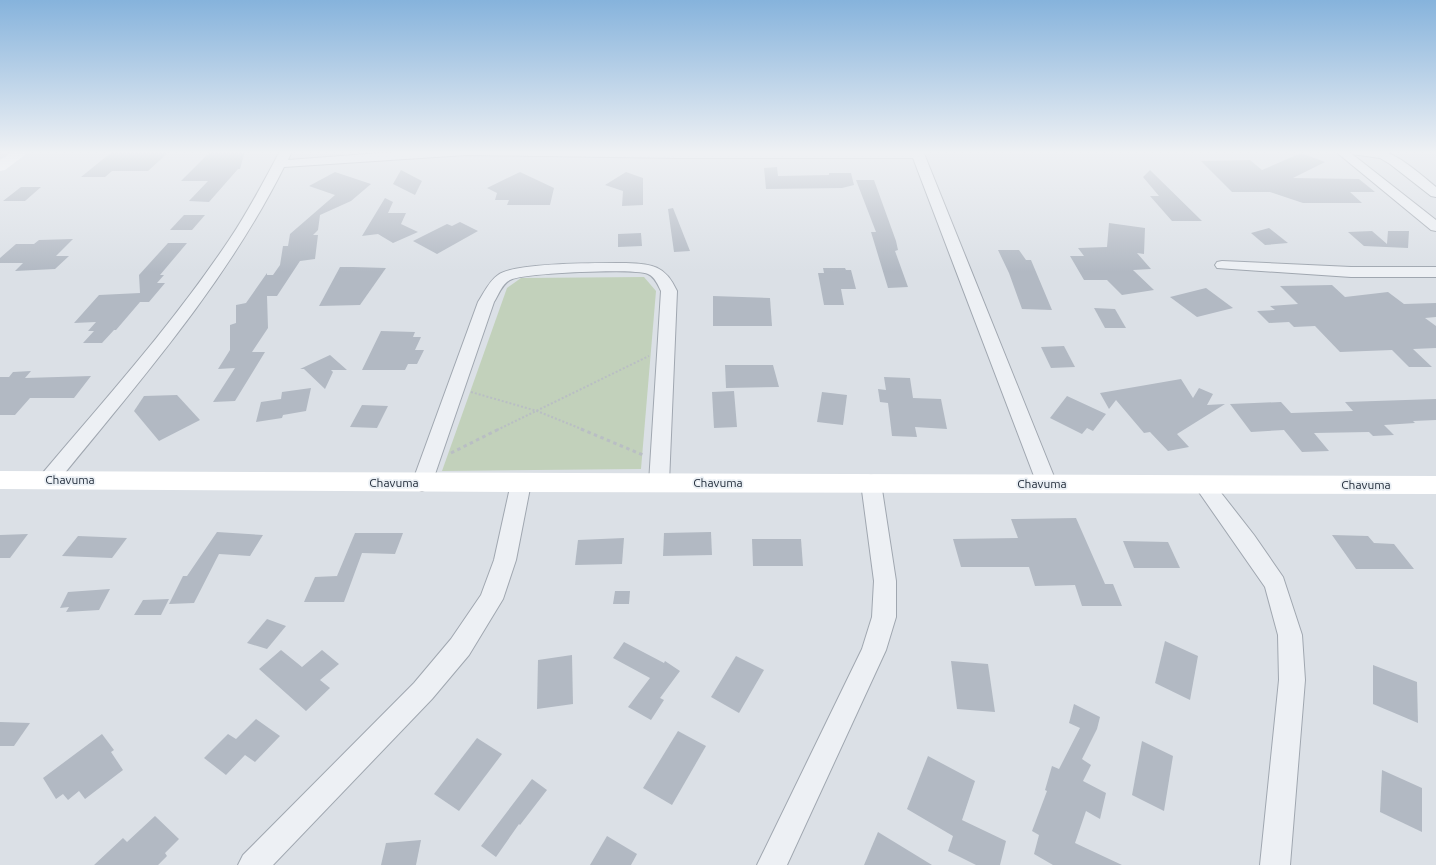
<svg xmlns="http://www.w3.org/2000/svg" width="1436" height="865" font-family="Ubuntu,sans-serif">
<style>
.green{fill:#c2d1bb}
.building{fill:#b2b9c3}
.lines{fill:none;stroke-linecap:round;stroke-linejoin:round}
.street-casing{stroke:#a0a7b0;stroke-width:2}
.path-far1{stroke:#b9bec4;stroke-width:2;stroke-dasharray:2 2;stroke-linecap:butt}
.path{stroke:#b9bec4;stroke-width:3;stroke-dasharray:3.5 3.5;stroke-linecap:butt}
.street{fill:#edf0f4;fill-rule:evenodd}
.secondary{fill:#fff;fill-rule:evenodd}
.labels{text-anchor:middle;stroke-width:3.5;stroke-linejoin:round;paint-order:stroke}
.street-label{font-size:12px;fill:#242f3d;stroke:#eaeff4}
</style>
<rect width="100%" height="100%" fill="#dbe0e6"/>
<path class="green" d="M644,277L656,291L641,469L442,471L507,288L521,278Z"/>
<g class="building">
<path d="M113,151H170L148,171H112L105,177H81Z"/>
<path d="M211,151H245L240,169H238L209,202L189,201L208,181H181Z"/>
<path d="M1301,153L1325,162L1293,178L1359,179L1375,192H1350L1362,203H1303L1270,192H1232L1201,161L1250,160L1262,170Z"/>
<path d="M777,167L778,176L829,175V173H851L854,185L842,188L766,189L764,168Z"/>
<path d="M401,170L422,181L415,195L393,184Z"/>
<path d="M1150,170L1202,221H1172L1150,196H1159L1143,177Z"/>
<path d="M335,172L371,184L351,201L320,215L318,230L313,235H318L315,259L300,261L277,296H267L268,328L252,352H265L235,401L213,402L235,368L218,369L230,350V325L236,323V305L246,303L267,273V275H273L280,265L283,246H288L290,234L335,195L309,186Z"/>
<path d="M520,172L554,188L550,205H507L509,200H495L497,193L487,188Z"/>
<path d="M626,172L643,178V205L622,206L623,191L605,185Z"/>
<path d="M856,180H874L896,241L898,250L895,251L908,287L888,288L871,232H876Z"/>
<path d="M21,187H41L25,201H3Z"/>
<path d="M385,198L393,202L388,213H406L401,224L418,232L393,243L378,234L362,236Z"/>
<path d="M673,208L690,251L674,252L668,209Z"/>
<path d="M184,215H205L192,230H170Z"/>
<path d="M460,222L478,231L437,254L413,241L447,224L452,226Z"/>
<path d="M1109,223L1145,228L1144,254L1137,253L1151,269L1133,270L1154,290L1122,295L1107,280H1084L1070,256H1084L1078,248L1107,247Z"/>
<path d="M1269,228L1288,243L1265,245L1251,233Z"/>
<path d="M1372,231L1387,244L1388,231H1409L1408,248L1364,246L1348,232Z"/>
<path d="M641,233L642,246L618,247V234Z"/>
<path d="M73,239L56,256H69L55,269L15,271L23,263H0V258L16,244H34L39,240Z"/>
<path d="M168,243H187L160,275H164L157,283H165L149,302H140L116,330H114L102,343H83L94,331H88L96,322L74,323L99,295L140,293L139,275Z"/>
<path d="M998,250H1019L1026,260H1031L1052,310L1022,309L1009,273Z"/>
<path d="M340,267H353L386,268L360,305L319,306Z"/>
<path d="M823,268H845L846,270H851L856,289H841L844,305H824L818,273H824Z"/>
<path d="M1332,285L1345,297L1388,292L1404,304L1436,303V317L1425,318L1436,326V348L1413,349L1432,367H1409L1392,350L1340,352L1315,326L1294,327L1289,322L1269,323L1257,311L1275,310L1270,306L1298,304L1280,286Z"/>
<path d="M1206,288L1233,308L1197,317L1170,297Z"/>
<path d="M713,296L770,298L772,326H713Z"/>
<path d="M1094,308L1115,309L1126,328H1105Z"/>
<path d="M381,331L415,332L413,337H421L415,350H424L417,364H408L405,370H362Z"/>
<path d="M1064,346L1075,367L1051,368L1041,347Z"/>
<path d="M330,355L347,370H331L333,372L325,389L304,369H300Z"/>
<path d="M725,365H773L779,387L726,388Z"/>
<path d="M31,371L25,378L91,376L74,398H30L15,415H0V377H9L13,372Z"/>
<path d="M884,377L910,378L913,398L941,399L947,429L915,427L917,437L892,436L888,403L880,402L878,389L886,390Z"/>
<path d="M1181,379L1193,398L1199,388L1213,394L1207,405L1225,404L1177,434L1189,447L1168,451L1150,432L1144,433L1116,400L1109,409L1100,393Z"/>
<path d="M311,388L306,411L283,415L282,418L256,422L261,402L281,399L282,392Z"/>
<path d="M734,391L737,427L714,428L712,392Z"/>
<path d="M822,392L847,395L843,425L817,422Z"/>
<path d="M177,395L200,420L159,441L134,411L144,396Z"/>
<path d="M1067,396L1106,414L1093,431L1087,428L1082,434L1050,418Z"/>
<path d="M1436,399V420L1413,421L1415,423L1384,425L1394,435L1373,436L1369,432L1314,433L1329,451L1302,452L1284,430L1251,432L1230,404L1281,402L1291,413L1353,411L1345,402Z"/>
<path d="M362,405L388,406L377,428L350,427Z"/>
<path d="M1076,518L1105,584H1113L1122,606H1082L1075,585L1035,586L1029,567H961L953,539L1018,538L1011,519Z"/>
<path d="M217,532L263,535L250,556L219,554L194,603L169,604L183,576H187Z"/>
<path d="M711,532L712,555L663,556L664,533Z"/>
<path d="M355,533H403L395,554L362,553L344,602H304L315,577L337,576Z"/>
<path d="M28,534L10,558H0V535Z"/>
<path d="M1332,535L1368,536L1374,543L1394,544L1414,569H1356Z"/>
<path d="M78,536L127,538L112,558L62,556Z"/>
<path d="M624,538L622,564L575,565L578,540Z"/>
<path d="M752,539H801L803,566H753Z"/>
<path d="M1123,541L1168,542L1180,568H1134Z"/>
<path d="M110,589L99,610L66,612L69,607L60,608L68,592Z"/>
<path d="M615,591H630L629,604H613Z"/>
<path d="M169,599L161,615H134L143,600Z"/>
<path d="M267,619L286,626L267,649L247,643Z"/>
<path d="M1165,641L1198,656L1190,700L1155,683Z"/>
<path d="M624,642L664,663L665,661L680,671L660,698L664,700L651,720L628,707L650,678L613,658Z"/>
<path d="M281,650L302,667L322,650L339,664L320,680L330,688L306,711L259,669Z"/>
<path d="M572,655L573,704L537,709L538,660Z"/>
<path d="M736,656L764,670L739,713L711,697Z"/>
<path d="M951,661L988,664L995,712L957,709Z"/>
<path d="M1373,665L1417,682L1418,723L1373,704Z"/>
<path d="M1074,704L1100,717L1097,729L1082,759L1091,765L1083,781L1106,793L1100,819L1086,811L1075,843L1122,865H1053L1034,854L1039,835L1032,831L1047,791L1045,790L1052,766L1059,769L1080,728L1069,723Z"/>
<path d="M256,719L280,736L255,762L245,755L226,775L204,758L228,734L236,739Z"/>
<path d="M0,722L30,723L14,746H0Z"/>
<path d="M678,731L706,746L672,805L643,788Z"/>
<path d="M102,734L114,750L111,752L123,770L85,799L79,791L68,800L63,794L56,799L43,778Z"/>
<path d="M477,738L502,754L459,811L434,794Z"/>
<path d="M1142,741L1173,756L1164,811L1132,795Z"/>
<path d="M928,756L975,781L962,820L1006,841L1000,865H976L948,851L953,836L907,809Z"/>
<path d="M1382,770L1422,788V832L1380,812Z"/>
<path d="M532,779L547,790L520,825L519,824L496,857L481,846Z"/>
<path d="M155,816L179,839L165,853L167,856L158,865H94L123,838L127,842Z"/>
<path d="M878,832L932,865H864Z"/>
<path d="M607,836L637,854L631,865H590Z"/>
<path d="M421,840L416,865H381L386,843Z"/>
</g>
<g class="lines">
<defs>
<g id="street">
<path d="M280,151H292L288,160L407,151H923L1057,484L1054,489L1047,492L1040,489L1037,484L913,158H681L466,155L284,167C225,285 137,384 55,485L48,488L41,485L38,480L41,475C106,398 173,324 229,240C248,212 264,181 280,151Z"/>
<path d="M1335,151H1348L1352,153L1350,151C1362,151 1377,148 1388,153C1405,160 1421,175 1436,187V197L1431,196L1390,164L1380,158L1352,154L1436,220V231L1431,230Z"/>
<path d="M1222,261L1351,267H1436V277H1351L1217,268L1215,265L1217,262Z"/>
<path d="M626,263C652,264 665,265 677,291L669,483L666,488L659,491L652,488L649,483L661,291C658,285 655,277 648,274C635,268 524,273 510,280C502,284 499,294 494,302L432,483L429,488L422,491L415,488L412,483L478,302C484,293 489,281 498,275C515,262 602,263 626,263Z"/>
<path d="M521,475L528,478L531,483L516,560L503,599L469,655L432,699L273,865H238L243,855L414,683L451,639L481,595L494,560L511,483L514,478Z"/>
<path d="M871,475L878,478L881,483L896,581V617L886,650L787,865H757L862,649L872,617L874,581L861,483L864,478Z"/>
<path d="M1204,477L1211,480L1254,535L1283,577L1302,635L1305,680L1290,865H1260L1279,680L1278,635L1265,587L1194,485L1197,480Z"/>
</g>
</defs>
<use href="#street" class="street-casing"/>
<g class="path-far1">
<path d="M471,392L537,411L584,430"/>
<path d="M497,430L649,356"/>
</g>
<g class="path">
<path d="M581,429L643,455"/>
<path d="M451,453L499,429"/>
</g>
<use href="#street" class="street"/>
<g class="secondary">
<path d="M14,151H30L5,170L0,171V160Z"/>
<path d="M0,471L1436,476V494L521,492L0,489Z"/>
</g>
</g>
<linearGradient id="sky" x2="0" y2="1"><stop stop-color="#86b3dc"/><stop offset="0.56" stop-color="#eff1f4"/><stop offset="1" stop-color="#eff1f4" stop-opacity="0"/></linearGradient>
<rect width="1436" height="272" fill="url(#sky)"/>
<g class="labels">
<g class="street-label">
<text x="70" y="484">Chavuma</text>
<text x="394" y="487">Chavuma</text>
<text x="718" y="487">Chavuma</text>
<text x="1042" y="488">Chavuma</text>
<text x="1366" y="489">Chavuma</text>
</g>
</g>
</svg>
